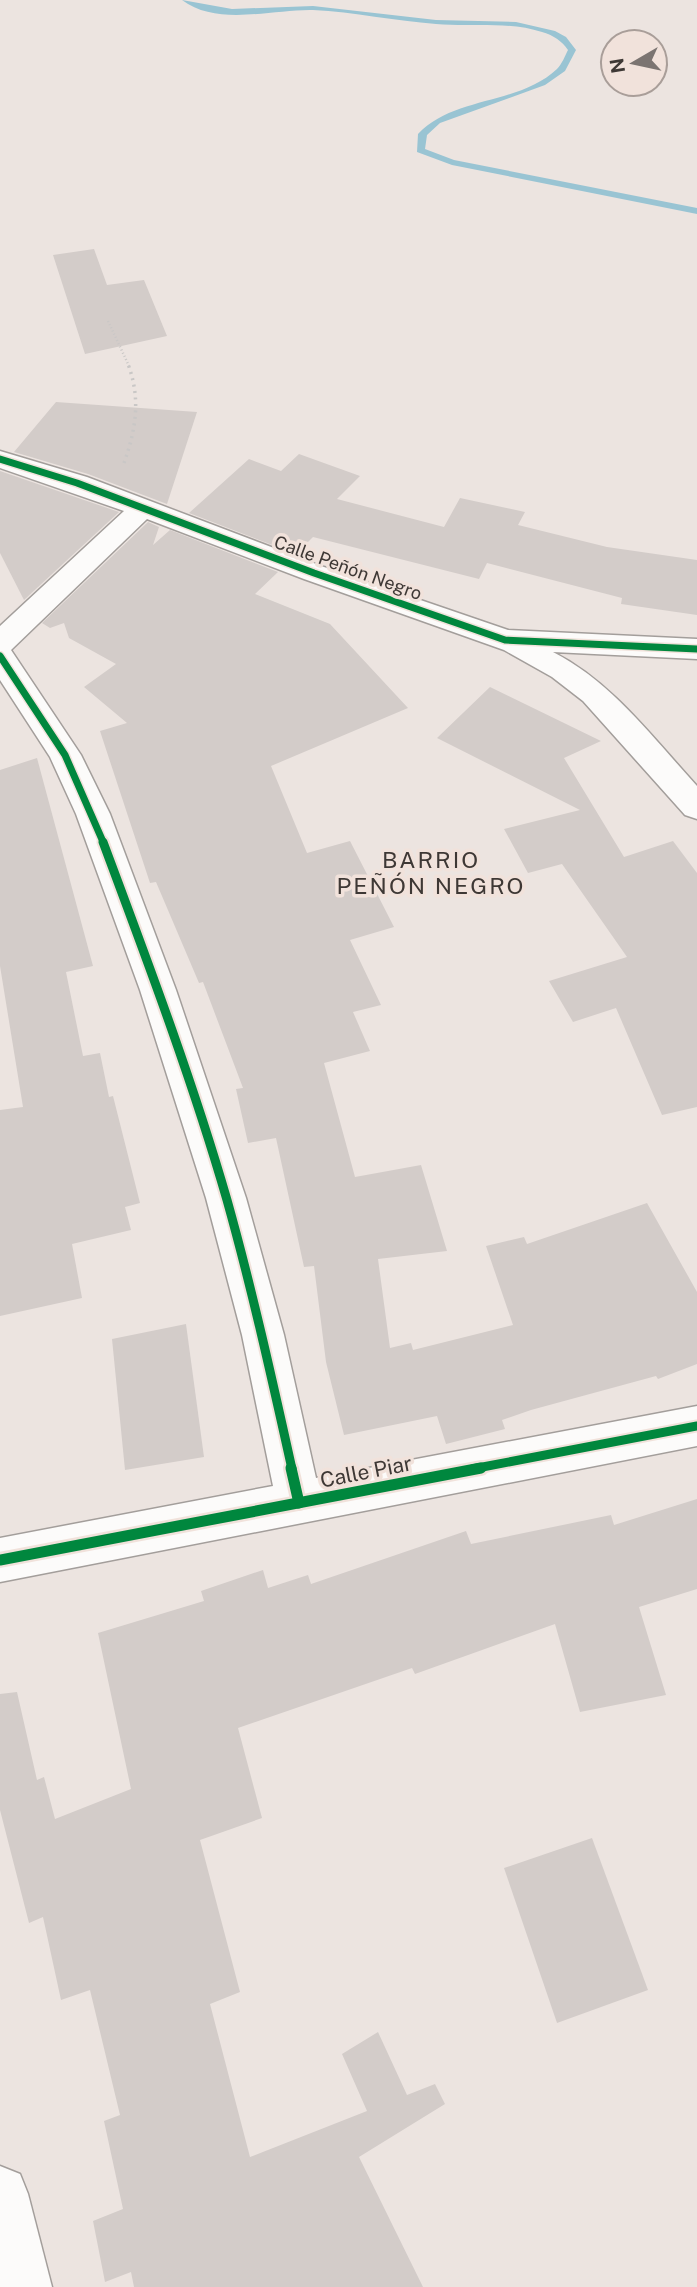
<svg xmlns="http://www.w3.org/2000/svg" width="697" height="2287" font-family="'Public Sans',sans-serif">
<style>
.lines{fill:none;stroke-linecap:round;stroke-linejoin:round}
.stream{fill:#99c4d3;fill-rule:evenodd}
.building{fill:#d3ccc9}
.minor-casing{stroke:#a39e9b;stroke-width:3}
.path-far1{stroke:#c9c7c6;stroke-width:2.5;stroke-dasharray:1 2.5;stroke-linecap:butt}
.path{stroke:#c9c7c6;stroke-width:3.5;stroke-dasharray:2 4.5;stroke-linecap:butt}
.minor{fill:#fcfbfa;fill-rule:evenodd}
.cycleway-far2-casing{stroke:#f1e2db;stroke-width:10}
.cycleway-far1-casing{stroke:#f1e2db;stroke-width:13}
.cycleway-casing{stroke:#f1e2db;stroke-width:16}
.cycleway-far2{stroke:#00873e;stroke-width:7}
.cycleway-far1{stroke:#00873e;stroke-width:9}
.cycleway{stroke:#00873e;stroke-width:11}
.labels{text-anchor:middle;stroke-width:7;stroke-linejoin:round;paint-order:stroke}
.far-street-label{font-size:18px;fill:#3e3835;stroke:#f1e2db}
.street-label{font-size:21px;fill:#3e3835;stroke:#f1e2db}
.neighbourhood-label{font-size:23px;letter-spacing:2px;fill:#3e3835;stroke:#f1e2db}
</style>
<rect width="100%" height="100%" fill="#ece4e0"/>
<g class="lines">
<path class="stream" d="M182,0L232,9L313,6L436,20L516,22L555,31L566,37L576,50L565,71L545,85L440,123L427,135L425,149L454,160L697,208V214L452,165L417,152L418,134C454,96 519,105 557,69C562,64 565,56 568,50C562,41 553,35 542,32C509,21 470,27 436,24C395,21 354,12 313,10C272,9 218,27 182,0Z"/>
</g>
<g class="building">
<path d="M94,249L107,285L144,280L167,336L85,354L53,255Z"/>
<path d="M56,402L197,412L167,504L88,474L14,452Z"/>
<path d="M299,454L360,476L337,499L444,527L460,498L525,512L518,525L607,547L697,560V615L621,604L622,598L487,563L479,579L313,537L296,554L189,513L249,459L281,471Z"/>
<path d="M0,471L119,512L24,600L0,553Z"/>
<path d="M148,522L159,527L153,545L170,530L278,572L255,594L330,624L408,708L271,766L307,853L350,841L394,927L350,940L381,1005L353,1012L370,1051L324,1063L355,1177L421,1165L447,1251L378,1259L390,1348L411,1343L413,1350L513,1325L486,1246L524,1237L527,1244L647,1203L697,1292V1364L658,1379L656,1376L531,1410L502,1420L505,1429L446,1444L437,1416L344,1435L326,1362L314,1266L304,1267L276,1138L248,1143L236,1089L243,1088L203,982L199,983L156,882L150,883L100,731L127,723L84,687L116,664L69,638L64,623L50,628L42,623Z"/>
<path d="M490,687L601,741L564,758L624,857L673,841L697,873V1107L662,1115L616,1008L573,1022L549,981L627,957L562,864L528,873L504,829L580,810L437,738Z"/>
<path d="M37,758L93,966L66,972L83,1056L100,1053L109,1097L113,1096L140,1203L125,1207L131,1230L72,1244L82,1298L0,1316V1110L23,1107L0,966V770Z"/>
<path d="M186,1324L204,1457L125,1470L112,1339Z"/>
<path d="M697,1499V1589L639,1607L666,1695L580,1712L555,1624L415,1674L412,1668L238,1728L262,1818L200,1840L240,1992L210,2004L250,2157L367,2111L342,2054L378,2032L407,2095L435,2084L445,2104L359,2157L423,2287H134L131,2272L105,2282L93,2221L123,2209L104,2121L120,2115L90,1990L61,2000L43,1917L29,1923L0,1810V1694L17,1692L37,1780L44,1777L55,1819L131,1789L98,1633L204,1601L201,1591L263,1570L268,1588L308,1575L311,1584L466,1531L471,1544L611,1515L614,1525Z"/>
<path d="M592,1838L648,1990L557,2023L504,1868Z"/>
</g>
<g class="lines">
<defs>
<g id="minor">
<path d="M0,451L87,477L324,567L508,630L697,639V659L553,652C612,682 653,738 697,786V819L685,815L583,701L552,677L504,650L304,579L147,519L11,650L81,755L110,814L176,990L246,1198L284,1335L316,1478L697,1406V1446L0,1582V1538L273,1486L242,1335L206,1198L140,990L76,814L50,757L0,680V626L124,511L0,468Z"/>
<path d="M0,2166L20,2174L28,2194L52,2287H0Z"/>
</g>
</defs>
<use href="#minor" class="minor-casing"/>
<path class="path-far1" d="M108,321L129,366"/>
<path class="path" d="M124,463C136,429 141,399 128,364"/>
<use href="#minor" class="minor"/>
<defs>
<g id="cycleway-far2">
<path d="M0,459L77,483L314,573L505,640L697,649"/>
<path d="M0,656L65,755L104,844"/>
</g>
<g id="cycleway-far1">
<path d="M103,842C147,960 192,1079 227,1200C252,1289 272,1379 292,1469"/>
<path d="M472,1469L697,1426"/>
</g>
<g id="cycleway">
<path d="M291,1468L299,1503"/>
<path d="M0,1560L481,1468"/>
</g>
</defs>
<use href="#cycleway-far2" class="cycleway-far2-casing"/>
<use href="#cycleway-far1" class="cycleway-far1-casing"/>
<use href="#cycleway" class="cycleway-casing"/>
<use href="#cycleway-far2" class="cycleway-far2"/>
<use href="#cycleway-far1" class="cycleway-far1"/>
<use href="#cycleway" class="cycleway"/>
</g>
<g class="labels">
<g class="far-street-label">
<text transform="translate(348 568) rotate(20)" y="6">Calle Peñón Negro</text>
</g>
<g class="street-label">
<text transform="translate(366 1472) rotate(-11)" y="7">Calle Piar</text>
</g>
<g class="neighbourhood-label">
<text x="431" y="868">BARRIO<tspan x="431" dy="26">PEÑÓN NEGRO</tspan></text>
</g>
</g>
<g transform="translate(634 63) rotate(261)"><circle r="33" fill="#f1e2db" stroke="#a99e99" stroke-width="2"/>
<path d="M0-5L12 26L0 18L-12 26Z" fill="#7b7471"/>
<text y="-10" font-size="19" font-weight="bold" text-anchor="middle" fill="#3e3835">N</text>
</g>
</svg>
